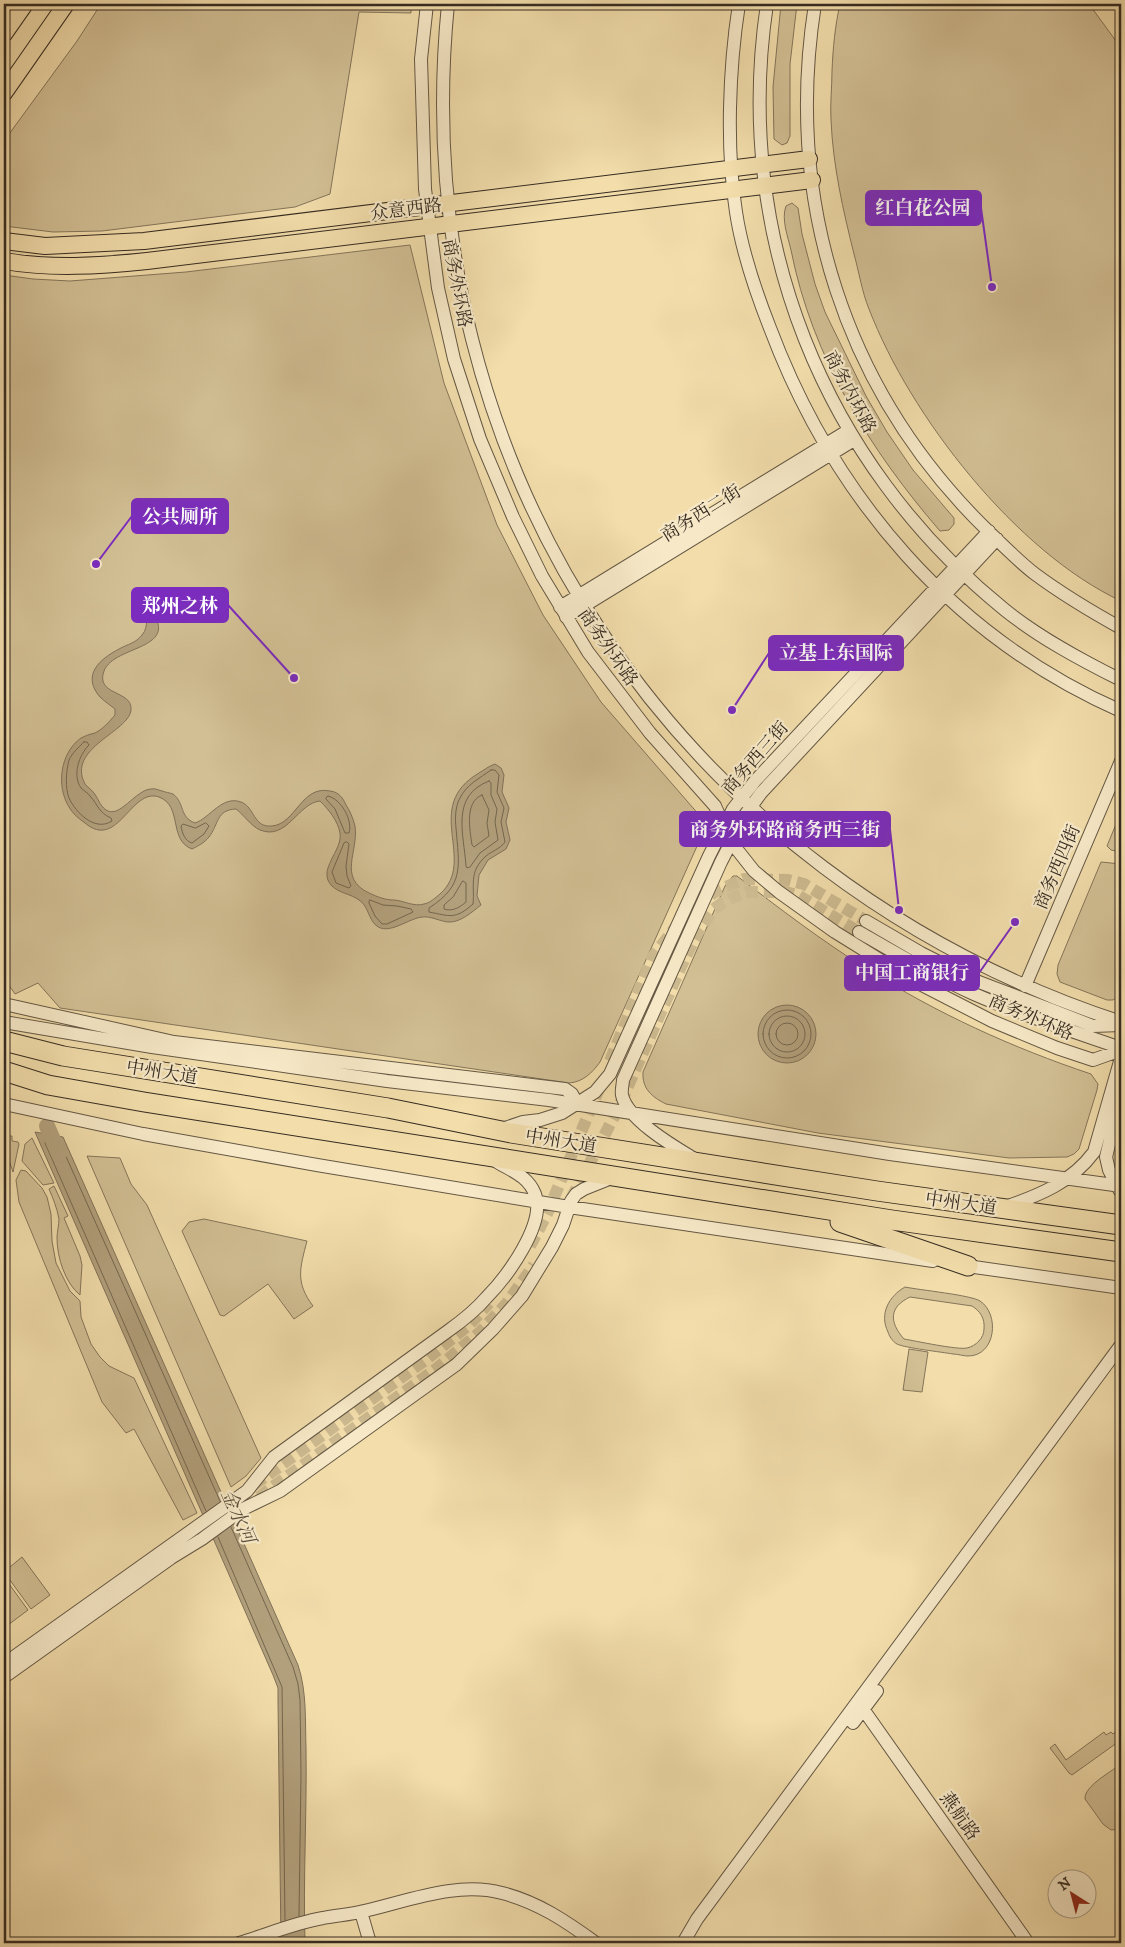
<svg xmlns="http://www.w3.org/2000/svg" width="1125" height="1947" font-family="'IM FELL DW Pica','Noto Serif SC',serif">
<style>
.green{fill:#d2bf94;stroke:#84755a;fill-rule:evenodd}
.water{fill:#b2a07c;stroke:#807158}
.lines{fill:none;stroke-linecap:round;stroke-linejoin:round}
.shore{stroke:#74664e;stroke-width:1}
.river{stroke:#b2a07c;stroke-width:16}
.minor-tunnel{stroke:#ccb98f;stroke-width:12;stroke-dasharray:12 6;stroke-linecap:butt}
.minor-casing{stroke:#645844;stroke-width:14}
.major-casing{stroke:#352b21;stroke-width:18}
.highway-casing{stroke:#352b21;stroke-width:21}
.minor{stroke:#f7e9c8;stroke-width:12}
.major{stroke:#f2ddab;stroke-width:16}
.highway{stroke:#f2ddab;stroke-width:19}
.labels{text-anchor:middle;stroke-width:4.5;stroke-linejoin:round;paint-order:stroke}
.street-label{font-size:18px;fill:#352b21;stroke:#f7e9c8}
.water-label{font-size:19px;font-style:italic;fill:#5a4e3c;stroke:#f7e9c8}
.leader{fill:none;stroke:#7b2cbf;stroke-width:2}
.callout-dot{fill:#7b2cbf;stroke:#f7e9c8;stroke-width:2}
.callout{fill:#7b2cbf;stroke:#7b2cbf;stroke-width:2}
.callout-label{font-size:19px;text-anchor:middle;font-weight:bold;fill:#fff}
</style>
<rect width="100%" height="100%" fill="#f2ddab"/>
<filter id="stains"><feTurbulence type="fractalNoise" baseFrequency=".004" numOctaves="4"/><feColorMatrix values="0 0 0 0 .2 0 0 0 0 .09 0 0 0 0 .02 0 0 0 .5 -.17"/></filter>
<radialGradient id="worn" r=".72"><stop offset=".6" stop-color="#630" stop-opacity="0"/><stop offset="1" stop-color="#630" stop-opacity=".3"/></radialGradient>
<path class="green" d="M101 4H411V13L359 12 330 194 295 207 102 231 53 232 4 226V141L77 41Z
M781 4H797L790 64V136L787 143 782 145 774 139 773 87Z
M840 4H1089L1121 48V601C1016 552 910 416 869 309 862 292 859 272 854 254 843 210 833 166 831 120 830 104 832 87 832 71 833 48 835 26 840 4Z
M792 203 798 208 802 234 815 284 825 312 866 396 887 432 913 470 954 518V524L949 530 940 531C870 450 812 357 791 250 788 237 781 219 786 206Z
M410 245 444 383 497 525 543 615 601 702 707 824 600 1062C592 1073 583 1082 569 1083L60 1008 38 983 15 994 4 978V275L33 279 70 281 186 272Z
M1121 812V852L1111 850 1107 846Z
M1101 862 1121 864V994L1113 1000H1107L1060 982 1057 974 1058 965Z
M733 876H737C779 908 822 941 867 969 936 1013 1013 1048 1091 1074L1098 1084 1097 1090 1079 1149 1074 1154 1067 1157 1009 1158 818 1133 666 1104C652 1097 642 1089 643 1072L725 886Z
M4 1136H12V1141L18 1142 19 1144 13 1172 4 1146Z
M32 1138 54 1183 43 1185 22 1161 25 1144Z
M87 1156 120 1158 131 1184 147 1205 261 1458 246 1476 231 1487Z
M21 1170 26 1171 42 1188 47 1197 51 1214 52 1241 56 1263 70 1291 80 1301 81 1317 91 1344 100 1357 109 1366 134 1378 197 1513 183 1520 134 1429 126 1433 102 1402 19 1202 16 1180Z
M54 1186 68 1216 64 1218 80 1256 82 1265 80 1295C65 1283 57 1257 57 1238 57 1232 59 1225 59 1219 57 1208 53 1198 49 1189Z
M204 1219 307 1241C300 1268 295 1282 313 1306L294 1319 268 1284 224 1316 220 1315 182 1231 189 1222Z
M905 1287C919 1290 971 1295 980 1301 1000 1314 996 1356 968 1356 963 1356 958 1354 953 1354 942 1352 905 1348 897 1344 893 1342 889 1336 888 1332 879 1314 889 1296 905 1287ZM910 1297 972 1306C980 1311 985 1318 984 1329 984 1338 976 1346 967 1348 957 1350 916 1341 904 1339 889 1322 889 1307 910 1297Z
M909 1349 928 1352 922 1392 903 1390Z
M22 1557 50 1595 31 1609 4 1572Z
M4 1577 28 1610 8 1625 4 1619Z
M1121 1728V1740L1072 1775 1069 1773 1050 1748 1055 1744 1066 1760 1104 1732 1106 1735 1111 1732 1113 1734Z
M1121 1764V1829L1111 1830 1103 1824 1085 1799C1084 1786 1111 1772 1121 1764Z"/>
<path class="water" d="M148 606C185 651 114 644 104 671 95 696 133 690 131 710 129 732 66 748 85 784 87 787 91 789 93 792 98 797 99 805 106 810 120 819 135 790 151 789 155 788 158 790 162 791 165 792 170 793 173 794 185 803 179 817 195 823 210 818 222 795 241 802 255 807 253 828 272 826 296 824 301 785 330 791 339 792 343 798 346 805 350 811 353 818 355 826 359 851 337 878 369 893 378 897 385 900 394 900 405 901 414 907 424 904 430 903 435 898 440 894 478 860 421 807 479 773 484 770 489 766 495 764L501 768 504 775 502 792 509 808 506 822 510 840 506 849 488 860 479 875 477 896 481 905C472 912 460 923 448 922 439 921 431 916 422 917 406 919 385 939 373 922 368 915 367 905 359 900 351 894 339 893 332 886 316 870 343 851 340 833 338 821 329 810 320 801 298 803 287 841 260 830 251 826 244 815 236 809 216 810 219 824 209 837 204 843 198 846 192 849 168 840 183 806 159 797 131 787 118 851 85 823 78 818 73 814 69 807 56 786 60 753 81 738 85 736 90 734 95 733 103 729 109 722 115 715V709C110 705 104 701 100 697 81 675 100 659 119 649 128 644 136 643 142 635 150 626 144 615 148 606Z
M758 1034a29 29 0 1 1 58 0a29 29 0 1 1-58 0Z
M35 1132 63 1137 298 1665C307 1692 305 1720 306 1748 307 1813 303 1878 305 1943H281L278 1701V1688L273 1675Z"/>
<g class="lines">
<path class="shore" d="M84 742H87L89 745C79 755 72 775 81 788 84 791 88 793 90 796 99 806 98 812 111 818L112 821C95 832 76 813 69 798 65 788 66 771 69 760 72 753 79 747 84 742Z
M491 770H495L499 775 497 792 504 808 501 822 505 842C500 849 492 851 486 856 468 872 475 886 473 904 455 920 450 916 429 912V908C465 885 459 866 456 828 455 819 455 807 460 798 466 785 480 778 491 770Z
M489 781 491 783V795L497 809 495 822 498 840 480 853 470 867 467 868 466 866C464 834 450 796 489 781Z
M482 795 489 810 487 823 489 836 474 847 472 845C470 830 464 802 482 795Z
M328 796C341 799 353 820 349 833H345L335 809 326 799Z
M206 823 209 826 204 834 192 843C185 841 182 833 181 826L183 824 195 828Z
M347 842 349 844 346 866 347 876 351 886 349 888 336 883 332 872 344 843Z
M463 881 466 883V902C460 907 453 912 444 909V905L453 897Z
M370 900 383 905 397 906 411 909 413 912 387 924H382L375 916 369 903Z
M763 1034a24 24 0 1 1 48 0a24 24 0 1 1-48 0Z
M769 1034a18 18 0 1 1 36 0a18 18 0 1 1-36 0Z
M776 1034a11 11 0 1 1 22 0a11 11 0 1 1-22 0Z
M206 1511 45 1143 46 1139 60 1143 220 1501
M231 1527 293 1667 298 1684 300 1700 301 1774 299 1916
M218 1537 282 1687 285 1920"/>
<path class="river" d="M47 1126 59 1154"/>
<path class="minor-tunnel" d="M610 1061 652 958 681 920 696 905 715 892 744 879 788 880 804 884 866 921
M571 1199 616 1113 684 960 698 932 714 909 722 903 746 892H786L799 896 859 932
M530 1246 547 1214 601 1084
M254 1485 428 1358 470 1324 489 1303
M259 1497 436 1369 479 1333 507 1303 534 1265"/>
<defs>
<path id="minor" d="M427 4 421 59 425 189 438 288 454 359 480 439 513 517 542 576 588 652 650 733 715 806 731 842 754 871 779 892 835 932 914 981 992 1021 1057 1048 1093 1060 1121 1050
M448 4C402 468 681 878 1121 1022
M739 4C729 68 726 148 736 212 742 252 755 290 770 328 834 498 953 637 1121 711
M767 4C732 236 823 463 1005 610 1040 638 1081 660 1121 680
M815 4C784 201 844 391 988 531 1003 545 1018 561 1035 574 1062 594 1092 612 1121 628
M560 607 849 430
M566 617 854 440
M866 921 921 953 979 982 1093 1026 1121 1025
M859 932C897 954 934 976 974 994 1022 1015 1072 1031 1121 1048
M1025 986 1121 761
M4 1004 174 1042 565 1089 572 1094 578 1105
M4 1022 152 1047 387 1081 549 1100 890 1154 1121 1186
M4 1104 143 1134 317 1165 569 1207 933 1261
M502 1129 523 1122 540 1120 562 1113 595 1092 610 1074 709 856 733 809 755 781 989 531
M693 1158C673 1146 627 1119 622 1095 621 1090 623 1084 623 1080L721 862 745 815 761 793 997 539
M1120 1191 1109 1170 1106 1157 1121 1094
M1005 1207C1040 1195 1072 1182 1094 1152L1121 1058
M960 1265 1121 1288
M4 1664 247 1491 274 1457 448 1331C462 1321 475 1311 486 1298 506 1278 547 1223 535 1194 528 1176 512 1171 497 1162
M4 1677 171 1558 202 1539 243 1509 280 1491 457 1364 493 1329 522 1296 552 1247 563 1225 571 1201 576 1194 584 1189 614 1177
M863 1709 1028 1943
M853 1723 877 1691
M361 1912 370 1943
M239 1943C266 1935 294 1923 323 1918 336 1915 350 1915 364 1911 408 1901 457 1881 502 1893 538 1902 567 1922 596 1943
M683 1943 697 1919 1121 1345"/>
<path id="major" d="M4 34 25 4
M4 93 66 4
M4 241 45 246 144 241 809 159
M4 261C51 269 99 266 147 261L812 180"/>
<path id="highway" d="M4 1041 63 1056 388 1108 511 1133 877 1191 1121 1225
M4 1071 48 1085 144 1102 892 1220 1121 1252
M840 1222 968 1266"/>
</defs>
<use href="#minor" class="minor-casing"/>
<use href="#major" class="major-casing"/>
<use href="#highway" class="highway-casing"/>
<use href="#minor" class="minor"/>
<use href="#major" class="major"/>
<use href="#highway" class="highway"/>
</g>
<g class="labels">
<g class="street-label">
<text transform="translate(406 209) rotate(-7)" y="6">众意西路</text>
<text transform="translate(457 283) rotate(79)" y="6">商务外环路</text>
<text transform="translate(850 392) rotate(62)" y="6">商务内环路</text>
<text transform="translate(701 513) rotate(-32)" y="6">商务西二街</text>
<text transform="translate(608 647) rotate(55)" y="6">商务外环路</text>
<text transform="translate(755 758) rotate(-49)" y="6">商务西三街</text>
<text transform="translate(1057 867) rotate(-67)" y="6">商务西四街</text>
<text transform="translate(1031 1017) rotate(23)" y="6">商务外环路</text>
<text transform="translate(162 1072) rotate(9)" y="6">中州大道</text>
<text transform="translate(561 1141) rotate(9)" y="6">中州大道</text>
<text transform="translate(961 1203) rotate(8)" y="6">中州大道</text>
<text transform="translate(960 1816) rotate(55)" y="6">燕航路</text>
</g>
<g class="water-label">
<text transform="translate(239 1516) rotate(66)" y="7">金水河</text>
</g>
</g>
<path class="leader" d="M992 287L981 208M96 564L132 516M294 678L228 605M732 710L769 653M899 910L890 829M1015 922L979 973"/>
<g class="callout-dot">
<circle cx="992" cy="287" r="5"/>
<circle cx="96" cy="564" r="5"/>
<circle cx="294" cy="678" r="5"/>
<circle cx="732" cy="710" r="5"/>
<circle cx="899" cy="910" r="5"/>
<circle cx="1015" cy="922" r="5"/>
</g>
<g class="callout">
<rect x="866" y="191" width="115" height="34" rx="5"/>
<rect x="132" y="499" width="96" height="34" rx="5"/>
<rect x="132" y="588" width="96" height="34" rx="5"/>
<rect x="769" y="636" width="134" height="34" rx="5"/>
<rect x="680" y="812" width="210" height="34" rx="5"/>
<rect x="845" y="956" width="134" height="34" rx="5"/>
</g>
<g class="callout-label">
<text x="923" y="214">红白花公园</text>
<text x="180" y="523">公共厕所</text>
<text x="180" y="612">郑州之林</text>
<text x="836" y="659">立基上东国际</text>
<text x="785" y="836">商务外环路商务西三街</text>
<text x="912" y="979">中国工商银行</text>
</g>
<rect width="1125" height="1947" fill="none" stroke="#f2ddab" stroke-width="20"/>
<rect x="5" y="5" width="1115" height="1937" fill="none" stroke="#352b21" stroke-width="2.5"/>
<rect x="10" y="10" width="1105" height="1927" fill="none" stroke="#352b21"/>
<g transform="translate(1072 1894) rotate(324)"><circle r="24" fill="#f7e9c8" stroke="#a99d85"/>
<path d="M0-4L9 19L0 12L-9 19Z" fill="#8f2418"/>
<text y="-8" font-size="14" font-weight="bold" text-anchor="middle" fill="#352b21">N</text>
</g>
<rect width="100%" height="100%" filter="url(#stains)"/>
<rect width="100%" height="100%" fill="url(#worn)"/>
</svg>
